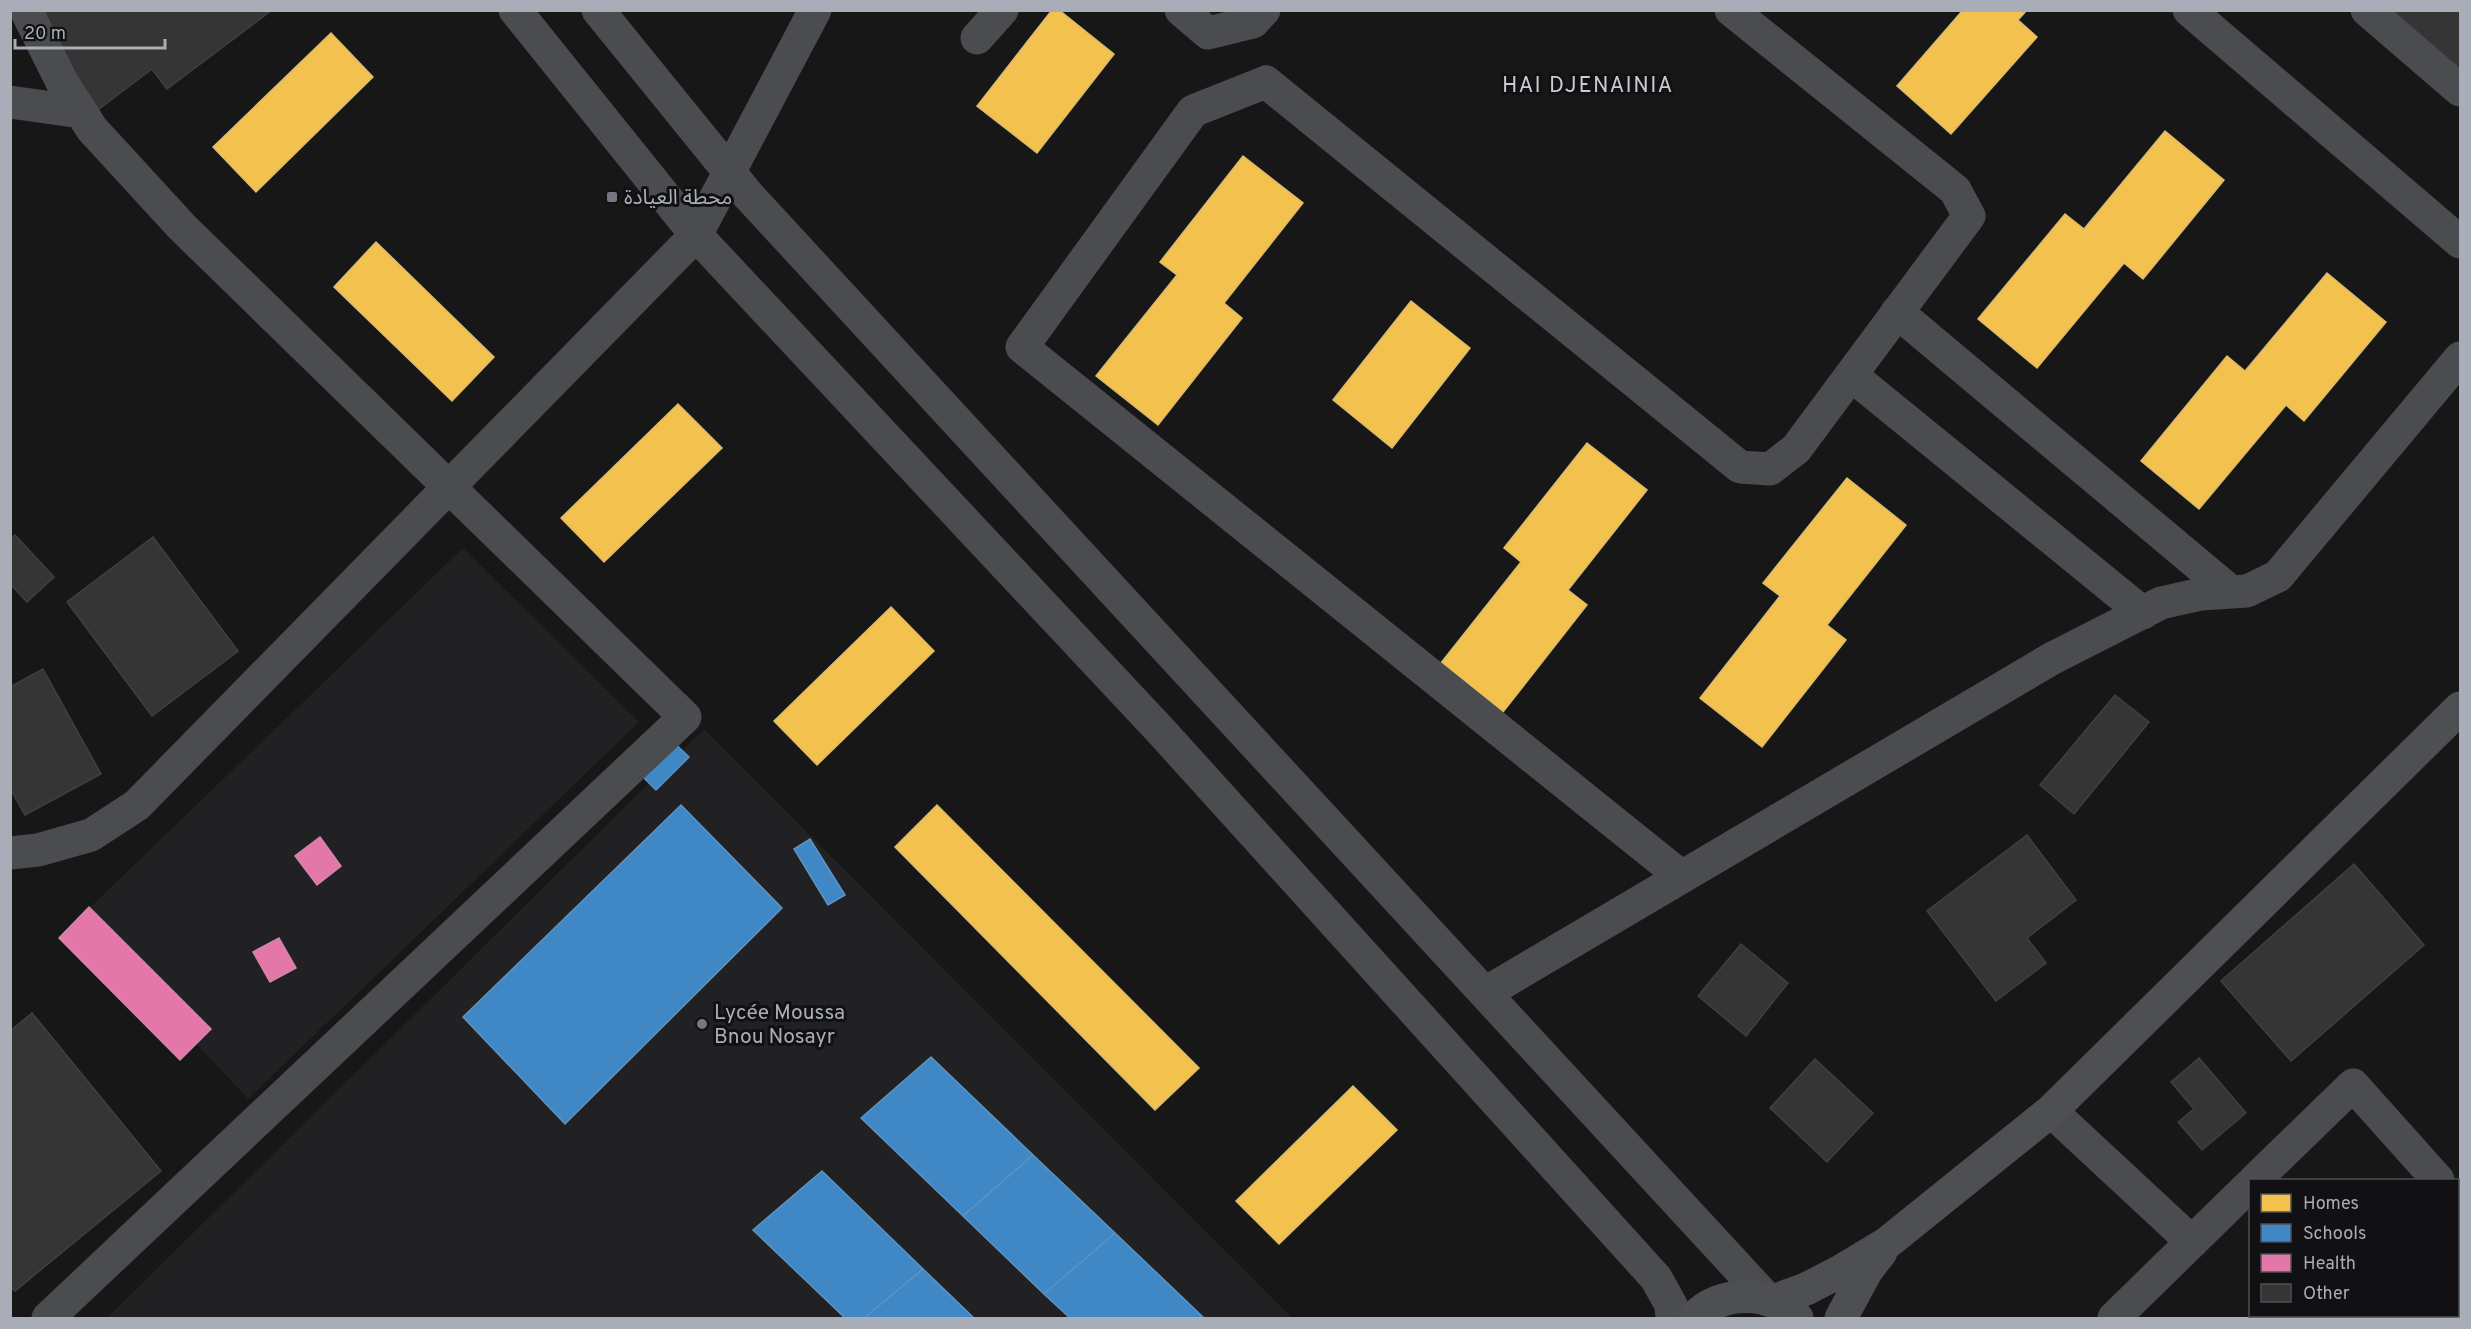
<svg xmlns="http://www.w3.org/2000/svg" width="2471" height="1329" font-family="Overpass,'Noto Sans Arabic',sans-serif">
<style>
.built{fill:#212123}
.homes{fill:#f2c14e;stroke:#dcbb6e;stroke-width:1.5}
.schools{fill:#3f88c5;stroke:#5e93c1;stroke-width:1.5}
.health{fill:#e377a8;stroke:#d187ad;stroke-width:1.5}
.building{fill:#353536;stroke:#3f4043;stroke-width:1.5}
.lines{fill:none;stroke-linecap:round;stroke-linejoin:round}
.minor{stroke:#4b4c50;stroke-width:33}
.major{stroke:#4d4f52;stroke-width:33}
.poi-dot{fill:#757880;stroke:#111113;stroke-width:2}
.labels{text-anchor:middle;stroke-width:6;stroke-linejoin:round;paint-order:stroke}
.poi-label{font-size:21px;fill:#a8adb8;stroke:#111113;text-anchor:start}
.neighbourhood-label{font-size:22px;letter-spacing:1.5px;fill:#c9ccd4;stroke:#111113}
</style>
<rect width="100%" height="100%" fill="#171717"/>
<path class="built" d="M463 548 639 722 248 1099 79 918Z
M704 729 1292 1318H107Z"/>
<path class="homes" d="M1052 10H1059L1114 54 1037 153 977 106Z
M1963 10H2027L2018 20 2037 37 1951 134 1897 86Z
M331 33 373 77 256 192 213 147Z
M2165 131 2224 180 2143 279 2124 263 2037 368 1978 319 2065 214 2084 229Z
M1243 156 1303 203 1224 303 1242 318 1158 425 1096 376 1177 275 1160 262Z
M376 242 494 357 452 401 334 287Z
M2327 273 2386 322 2304 421 2286 405 2199 509 2141 461 2227 356 2245 371Z
M1411 301 1470 348 1392 448 1333 400Z
M678 404 722 448 604 562 561 518Z
M1587 443 1647 490 1568 590 1587 605 1503 712 1441 663 1521 562 1504 548Z
M1847 478 1906 525 1827 625 1846 640 1762 747 1700 698 1780 596 1763 583Z
M891 607 934 651 817 765 774 721Z
M937 805 1199 1068 1155 1110 895 847Z
M1353 1086 1397 1130 1279 1244 1236 1201Z"/>
<path class="schools" d="M665 734 689 757 656 790 633 767Z
M681 805 782 908 565 1124 463 1017Z
M810 839 845 895 828 905 794 849Z
M931 1057 1033 1155 963 1216 861 1118Z
M1033 1155 1115 1233 1044 1294 963 1216Z
M822 1171 923 1269 864 1318H845L753 1230Z
M1115 1233 1204 1318H1070L1044 1294Z
M923 1269 974 1318H864Z"/>
<path class="health" d="M320 837 341 866 317 885 295 856Z
M89 907 211 1029 180 1060 59 938Z
M279 938 296 968 270 982 253 952Z"/>
<path class="building" d="M48 10H272L167 89 152 69 87 118 23 32Z
M2367 10H2460V71Z
M15 535 54 577 27 602 10 584V539Z
M153 537 238 651 152 716 67 602Z
M43 669 101 774 25 815 10 788V687Z
M2115 695 2149 722 2074 814 2040 785Z
M2027 835 2076 900 2027 938 2046 963 1996 1001 1927 911Z
M2354 864 2424 945 2291 1061 2221 981Z
M1741 944 1788 983 1746 1036 1698 996Z
M32 1013 161 1171 15 1291 10 1286V1031Z
M2199 1058 2246 1113 2202 1150 2178 1122 2194 1109 2171 1082Z
M1815 1059 1873 1113 1827 1162 1770 1108Z"/>
<g class="lines">
<path class="minor" d="M26 10 62 82 92 129 182 227 685 717 48 1318
M515 10 696 235 1160 730 1656 1278 1671 1305 1672 1318
M598 10 748 195 1768 1300
M1181 10 1208 33 1253 22 1264 10
M2189 10 2460 242
M2367 10 2460 90
M977 38 1002 10
M10 102 81 112
M1897 312 2231 592
M1851 375 2143 613
M10 853 38 850 91 835 137 805 696 235 815 10
M1682 877 1022 347 1193 111 1266 82 1740 467 1770 469 1796 449 1969 216 1955 190 1731 10
M1487 992 2051 659 2161 603 2201 594 2247 591 2278 576 2460 358
M2051 1111 2192 1242
M2255 1180 2353 1085 2438 1180
M2458 1203 2460 1206
M2114 1318 2250 1185"/>
<path class="major" d="M1773 1301 1806 1289 1839 1272 1887 1243 2051 1111 2460 708
M1694 1318C1719 1290 1772 1289 1797 1318
M1841 1318 1867 1270 1881 1252"/>
</g>
<g class="poi-dot">
<rect x="606" y="191" width="12" height="12" rx="3"/>
<circle cx="702" cy="1024" r="6"/>
</g>
<g class="labels">
<g class="poi-label">
<text x="624" y="204">محطة العيادة</text>
<text x="714" y="1019">Lycée Moussa<tspan x="714" dy="24">Bnou Nosayr</tspan></text>
</g>
<g class="neighbourhood-label">
<text x="1588" y="92">HAI DJENAINIA</text>
</g>
</g>
<rect width="2471" height="1329" fill="none" stroke="#a8adb8" stroke-width="24"/>
<rect x="2249" y="1179" width="210" height="138" fill="#111113" stroke="#4d4f55" stroke-width="1.5"/>
<rect x="2261" y="1194" width="30" height="18" fill="#f2c14e" stroke="#4d4f55" stroke-width="1.5"/>
<text x="2303" y="1209" font-size="18" fill="#a8adb8">Homes</text>
<rect x="2261" y="1224" width="30" height="18" fill="#3f88c5" stroke="#4d4f55" stroke-width="1.5"/>
<text x="2303" y="1239" font-size="18" fill="#a8adb8">Schools</text>
<rect x="2261" y="1254" width="30" height="18" fill="#e377a8" stroke="#4d4f55" stroke-width="1.5"/>
<text x="2303" y="1269" font-size="18" fill="#a8adb8">Health</text>
<rect x="2261" y="1284" width="30" height="18" fill="#353536" stroke="#4d4f55" stroke-width="1.5"/>
<text x="2303" y="1299" font-size="18" fill="#a8adb8">Other</text>
<path d="M15 39v9h150v-9" fill="none" stroke="#a8adb8" stroke-width="3"/>
<text x="24" y="39" font-size="18" fill="#a8adb8" stroke="#111113" stroke-width="4.5" paint-order="stroke">20 m</text>
</svg>
